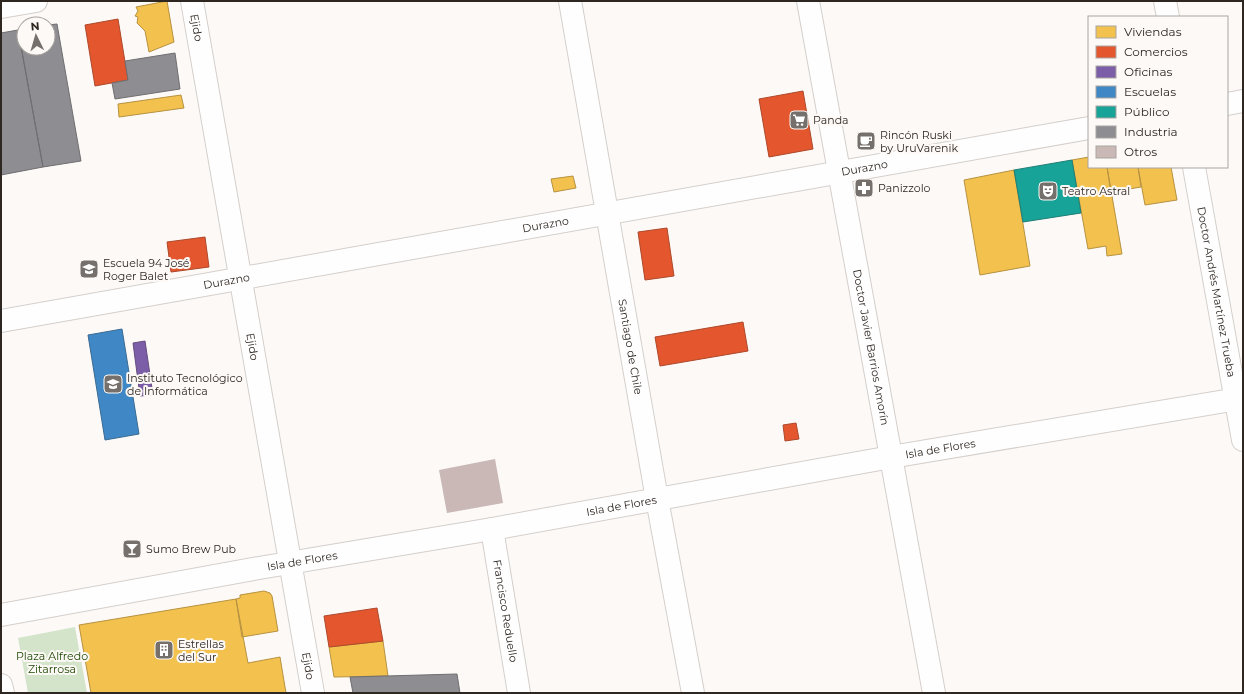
<svg xmlns="http://www.w3.org/2000/svg" width="1244" height="694" font-family="Montserrat,sans-serif">
<style>
.green{fill:#d3e4ca}
.homes{fill:#f2c14e;stroke:#b79240}
.shops{fill:#e4572e;stroke:#ad482a}
.offices{fill:#7b5ea7;stroke:#644d7f}
.schools{fill:#3f88c5;stroke:#3a6b94}
.public{fill:#17a398;stroke:#1e7e74}
.industry{fill:#8d8d92;stroke:#706e70}
.building{fill:#c9b8b5}
.lines{fill:none;stroke-linecap:round;stroke-linejoin:round}
.minor-casing{stroke:#d4cfcb;stroke-width:24}
.minor{stroke:#fffefe;stroke-width:22}
.labels{text-anchor:middle;stroke-width:4;stroke-linejoin:round;paint-order:stroke}
.street-label{font-size:11px;fill:#2d2621;stroke:#fdf9f6}
.poi-label{font-size:11px;fill:#2d2621;stroke:#fdf9f6;text-anchor:start}
.park-label{font-size:11px;fill:#1c4702;stroke:#fdf9f6}
</style>
<rect width="100%" height="100%" fill="#fcf9f7"/>
<path class="green" d="M75 627 87 693H28L18 638Z"/>
<path class="homes" d="M167 1 174 42 149 52 145 31 137 23 138 17 135 16 138 11 136 7Z
M181 95 184 108 119 117 118 104Z
M1089 157V167H1107L1122 254 1107 256 1106 246 1088 249 1072 160Z
M1107 167H1138L1141 187 1111 192Z
M1138 167H1171L1177 200 1145 205Z
M1014 170 1030 266 980 275 964 180Z
M573 176 576 188 554 192 551 179Z
M264 591 270 593 272 596 278 631 242 637 236 599 240 598V595Z
M236 599 248 663 280 657 286 693H91L79 625Z
M383 641 388 676 334 677 329 647Z"/>
<path class="shops" d="M118 19 128 80 95 86 85 25Z
M803 91 813 149 769 157 759 99Z
M667 228 674 276 645 280 638 232Z
M205 237 209 267 171 272 167 242Z
M743 322 748 351 660 366 655 337Z
M796 423 799 439 785 441 783 425Z
M377 608 383 641 329 647 324 616Z"/>
<path class="offices" d="M145 341 153 395 140 396 133 343Z"/>
<path class="schools" d="M122 329 139 434 105 440 88 335Z"/>
<path class="public" d="M1072 160 1081 213 1023 222 1014 170Z"/>
<path class="industry" d="M57 24 81 161 43 167 18 30 24 29V48H48V25Z
M18 30 43 167 1 175V33Z
M175 53 180 89 115 99 112 83 128 80 125 61Z
M457 674 460 693H353L350 677Z"/>
<path class="building" d="M495 459 503 503 447 513 439 470Z"/>
<g class="lines">
<defs>
<g id="minor">
<path id="s1" d="M192 1 313 693"/>
<path id="s2" d="M570 1 657 499 693 693"/>
<path id="s3" d="M808 1 934 693"/>
<path d="M1165 1 1168 17"/>
<path d="M1 7 36 1"/>
<path d="M1227 104 1243 101"/>
<path id="s4" d="M1194 167 1243 440"/>
<path id="s5" d="M1 321 1089 128"/>
<path id="s6" d="M492 529 519 693"/>
<path id="s7" d="M1 615 259 568 492 529 891 457 1243 398"/>
<path d="M1 685 3 693"/>
</g>
</defs>
<use href="#minor" class="minor-casing"/>
<use href="#minor" class="minor"/>
</g>
<defs>
<symbol id="supermarket-square" viewBox="-11 -11 22 22"><rect x="-9" y="-9" width="18" height="18" rx="4" fill="#75706c" stroke="#fdf9f6"/><path d="M-6-5.5h2.5l.6 2H6L4.5 2H-2.5L-4.4-4H-6ZM-1.5 3.2a1.3 1.3 0 1 0 .1 0ZM3 3.2a1.3 1.3 0 1 0 .1 0Z" fill="#fff"/></symbol>
<symbol id="cafe-square" viewBox="-11 -11 22 22"><rect x="-9" y="-9" width="18" height="18" rx="4" fill="#75706c" stroke="#fdf9f6"/><path d="M-5.5-4.5H6V0H3Q3 3.5 0 3.5H-2.5Q-5.5 3.5-5.5 0ZM3-3.2v2h1.7v-2ZM-6 4.5H4V6H-6Z" fill="#fff"/></symbol>
<symbol id="pharmacy-square" viewBox="-11 -11 22 22"><rect x="-9" y="-9" width="18" height="18" rx="4" fill="#75706c" stroke="#fdf9f6"/><path d="M-2-6h4v4h4v4h-4v4h-4v-4h-4v-4h4Z" fill="#fff"/></symbol>
<symbol id="theatre-square" viewBox="-11 -11 22 22"><rect x="-9" y="-9" width="18" height="18" rx="4" fill="#75706c" stroke="#fdf9f6"/><path d="M-5-5.5Q0-4 5-5.5V0Q5 5 0 6Q-5 5-5 0ZM-3.3-2.5H-1v1.5H-3.3ZM1-2.5H3.3v1.5H1ZM-2.8 1Q0 5.5 2.8 1Z" fill="#fff"/></symbol>
<symbol id="school-square" viewBox="-11 -11 22 22"><rect x="-9" y="-9" width="18" height="18" rx="4" fill="#75706c" stroke="#fdf9f6"/><path d="M0-5L7-2L0 1L-7-2ZM-4 1L0 2.5L4 1V4Q0 6-4 4Z" fill="#fff"/></symbol>
<symbol id="bar-square" viewBox="-11 -11 22 22"><rect x="-9" y="-9" width="18" height="18" rx="4" fill="#75706c" stroke="#fdf9f6"/><path d="M-6-5H6L.8 .8V4.5H3.5V6h-7V4.5H-.8V.8Z" fill="#fff"/></symbol>
<symbol id="building-square" viewBox="-11 -11 22 22"><rect x="-9" y="-9" width="18" height="18" rx="4" fill="#75706c" stroke="#fdf9f6"/><path d="M-4-6H4V6H1V3H-1V6H-4ZM-2.5-4.3h1.7v1.8h-1.7ZM.8-4.3h1.7v1.8H.8ZM-2.5-1h1.7V.8h-1.7ZM.8-1h1.7V.8H.8Z" fill="#fff"/></symbol>
</defs>
<g fill-rule="evenodd">
<use href="#supermarket-square" x="788" y="109" width="22" height="22"/>
<use href="#cafe-square" x="855" y="130" width="22" height="22"/>
<use href="#pharmacy-square" x="853" y="177" width="22" height="22"/>
<use href="#theatre-square" x="1037" y="180" width="22" height="22"/>
<use href="#school-square" x="78" y="258" width="22" height="22"/>
<use href="#school-square" x="102" y="373" width="22" height="22"/>
<use href="#bar-square" x="121" y="538" width="22" height="22"/>
<use href="#building-square" x="153" y="639" width="22" height="22"/>
</g>
<g class="labels">
<g class="street-label">
<text dy="4" stroke="none"><textPath href="#s1" startOffset="27">Ejido</textPath></text>
<text dy="4" stroke="none"><textPath href="#s5" startOffset="877">Durazno</textPath></text>
<text dy="4" stroke="none"><textPath href="#s5" startOffset="553">Durazno</textPath></text>
<text dy="4" stroke="none"><textPath href="#s5" startOffset="229">Durazno</textPath></text>
<text dy="4" stroke="none"><textPath href="#s4" startOffset="127">Doctor Andrés Martínez Trueba</textPath></text>
<text dy="4" stroke="none"><textPath href="#s1" startOffset="351">Ejido</textPath></text>
<text dy="4" stroke="none"><textPath href="#s2" startOffset="351">Santiago de Chile</textPath></text>
<text dy="4" stroke="none"><textPath href="#s3" startOffset="352">Doctor Javier Barrios Amorín</textPath></text>
<text dy="4" stroke="none"><textPath href="#s7" startOffset="954">Isla de Flores</textPath></text>
<text dy="4" stroke="none"><textPath href="#s7" startOffset="630">Isla de Flores</textPath></text>
<text dy="4" stroke="none"><textPath href="#s7" startOffset="306">Isla de Flores</textPath></text>
<text dy="4" stroke="none"><textPath href="#s6" startOffset="83">Francisco Reduello</textPath></text>
<text dy="4" stroke="none"><textPath href="#s1" startOffset="675">Ejido</textPath></text>
</g>
<g class="poi-label">
<text x="813" y="124">Panda</text>
<text x="880" y="139">Rincón Ruski<tspan x="880" dy="13">by UruVarenik</tspan></text>
<text x="878" y="192">Panizzolo</text>
<text x="1062" y="195">Teatro Astral</text>
<text x="103" y="267">Escuela 94 José<tspan x="103" dy="13">Roger Balet</tspan></text>
<text x="127" y="382">Instituto Tecnológico<tspan x="127" dy="13">de Informática</tspan></text>
<text x="146" y="553">Sumo Brew Pub</text>
<text x="178" y="648">Estrellas<tspan x="178" dy="13">del Sur</tspan></text>
</g>
<g class="park-label">
<text x="52" y="660">Plaza Alfredo<tspan x="52" dy="13">Zitarrosa</tspan></text>
</g>
</g>
<rect width="1244" height="694" fill="none" stroke="#2d2621" stroke-width="4"/>
<rect x="1088" y="16" width="140" height="152" fill="#fdf9f6" stroke="#aaa5a1"/>
<rect x="1096" y="26" width="20" height="12" fill="#f2c14e" stroke="#aaa5a1"/>
<text x="1124" y="36" font-size="12" fill="#2d2621">Viviendas</text>
<rect x="1096" y="46" width="20" height="12" fill="#e4572e" stroke="#aaa5a1"/>
<text x="1124" y="56" font-size="12" fill="#2d2621">Comercios</text>
<rect x="1096" y="66" width="20" height="12" fill="#7b5ea7" stroke="#aaa5a1"/>
<text x="1124" y="76" font-size="12" fill="#2d2621">Oficinas</text>
<rect x="1096" y="86" width="20" height="12" fill="#3f88c5" stroke="#aaa5a1"/>
<text x="1124" y="96" font-size="12" fill="#2d2621">Escuelas</text>
<rect x="1096" y="106" width="20" height="12" fill="#17a398" stroke="#aaa5a1"/>
<text x="1124" y="116" font-size="12" fill="#2d2621">Público</text>
<rect x="1096" y="126" width="20" height="12" fill="#8d8d92" stroke="#aaa5a1"/>
<text x="1124" y="136" font-size="12" fill="#2d2621">Industria</text>
<rect x="1096" y="146" width="20" height="12" fill="#c9b8b5" stroke="#aaa5a1"/>
<text x="1124" y="156" font-size="12" fill="#2d2621">Otros</text>
<g transform="translate(36 36) rotate(355)"><circle r="19" fill="#fdf9f6" stroke="#aaa5a1"/>
<path d="M0-3L7 15L0 10L-7 15Z" fill="#75706c"/>
<text y="-6" font-size="11" font-weight="bold" text-anchor="middle" fill="#2d2621">N</text>
</g>
</svg>
